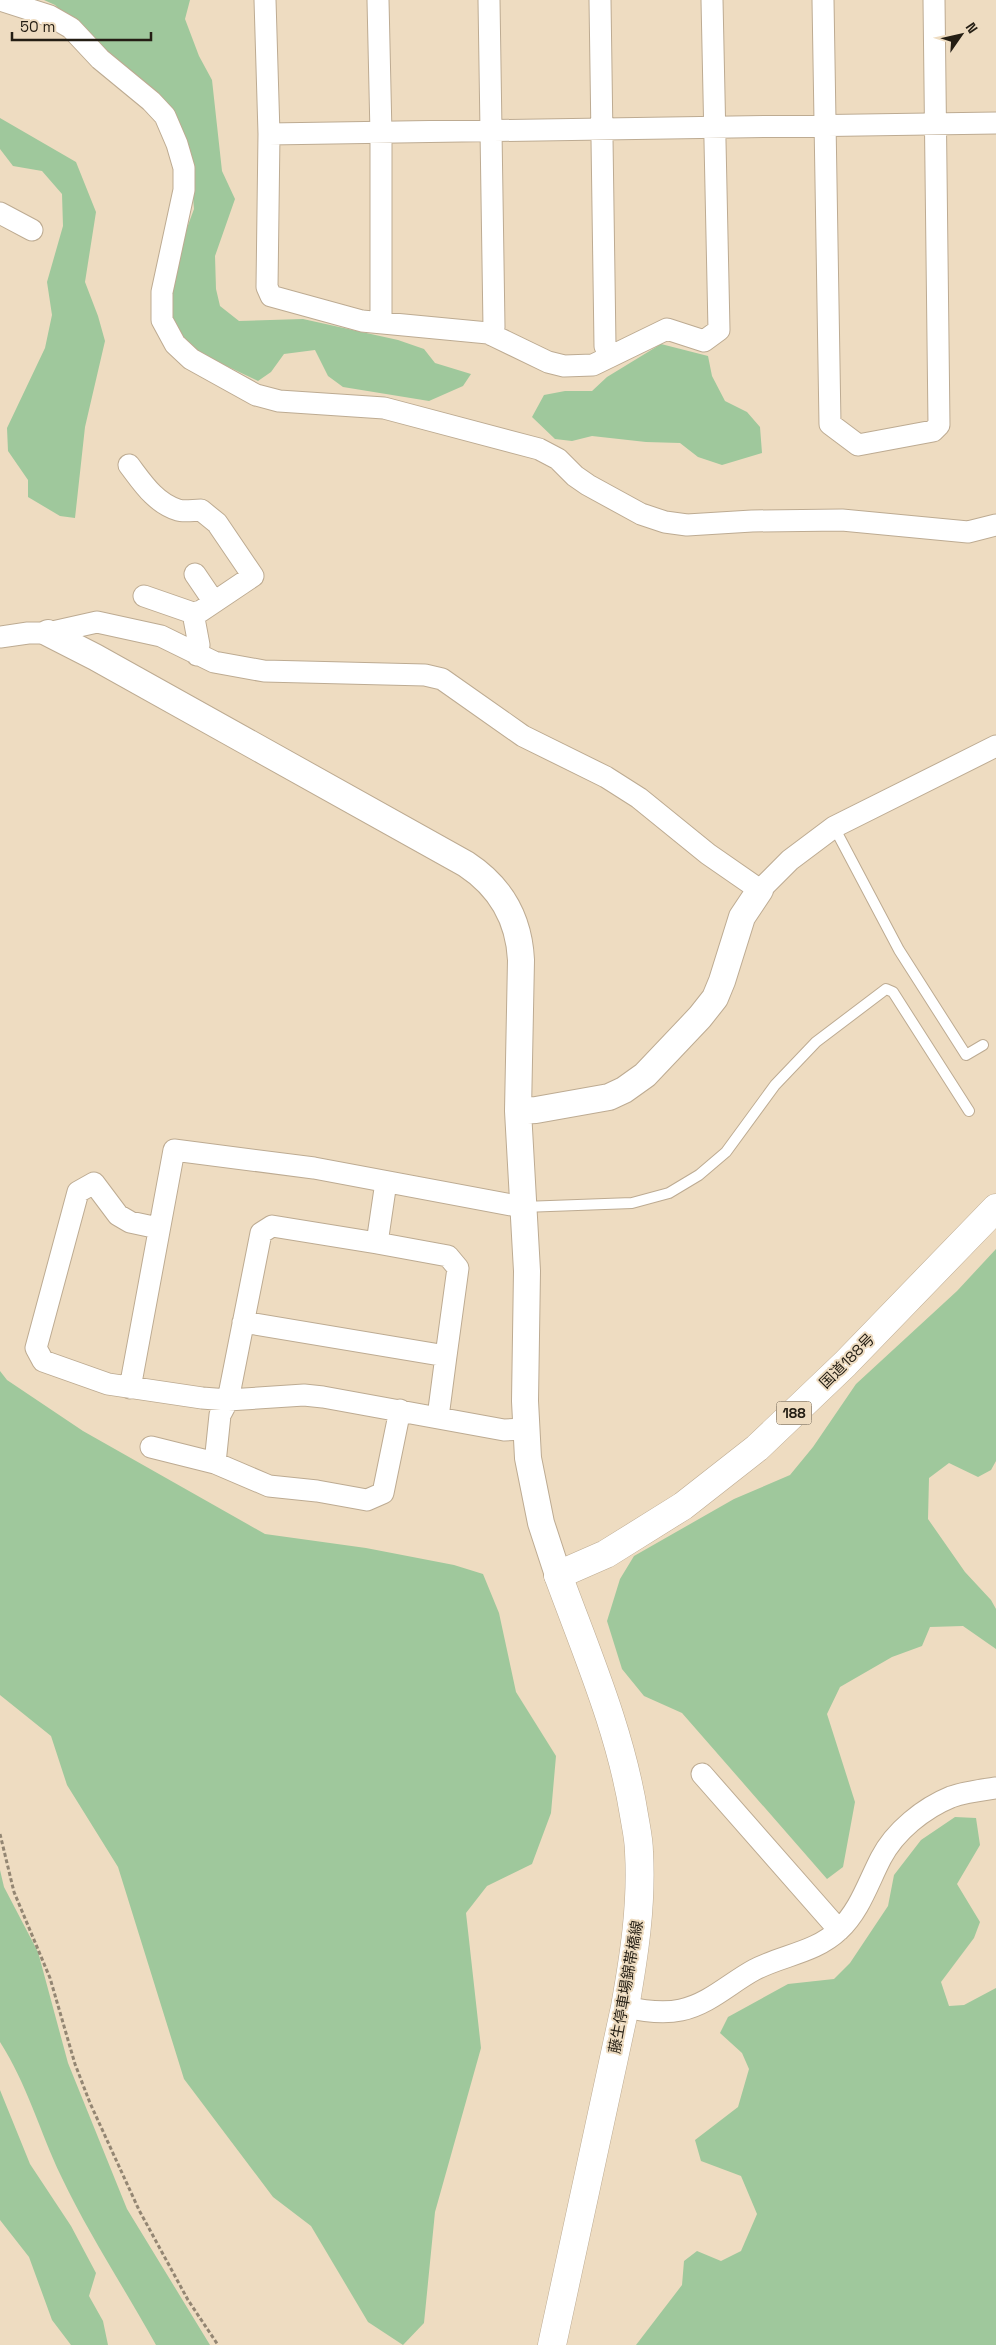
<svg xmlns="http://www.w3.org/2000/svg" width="996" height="2345" font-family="'Space Grotesk','Noto Sans JP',sans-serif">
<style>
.green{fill:#9fc89c}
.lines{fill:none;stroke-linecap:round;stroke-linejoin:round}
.service-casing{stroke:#bdab92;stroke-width:12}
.minor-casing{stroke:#bdab92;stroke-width:23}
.tertiary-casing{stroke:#bdab92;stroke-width:28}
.secondary-casing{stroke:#bdab92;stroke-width:29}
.trunk-casing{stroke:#bdab92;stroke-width:29}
.path{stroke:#938673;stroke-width:3;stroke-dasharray:4 2.5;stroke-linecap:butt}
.service{stroke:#fff;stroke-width:10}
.minor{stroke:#fff;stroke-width:21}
.tertiary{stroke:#fff;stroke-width:26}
.secondary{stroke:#fff;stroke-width:28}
.trunk{stroke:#fff;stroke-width:28}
.labels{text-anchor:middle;stroke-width:4;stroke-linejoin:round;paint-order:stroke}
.shield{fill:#eedcc1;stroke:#615748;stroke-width:1}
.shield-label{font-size:14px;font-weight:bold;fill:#241e14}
.street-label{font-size:15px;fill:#241e14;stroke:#eedcc1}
</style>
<rect width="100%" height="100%" fill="#eedcc1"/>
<path class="green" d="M44 0H190L185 19 199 56 212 80 222 171 235 199 215 256 216 289 220 306 239 321 303 319 398 340 424 349 435 363 471 374 463 386 429 401 343 387 328 376 315 350 284 354 271 372 258 381 197 352 174 326 169 296 181 244 194 209 190 160 175 124 153 89 81 31 55 5Z
M0 118 76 162 96 212 85 282 98 316 105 341 85 427 75 518 60 516 28 497V480L8 451 7 428 45 348 52 315 47 282 63 226 62 194 42 171 13 166 0 149Z
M661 344 708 356 712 376 725 401 747 412 760 427 762 453 722 465 698 457 680 443 646 442 592 436 572 441 555 439 532 417 544 395 565 391H592L607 377Z
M996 1249V1461L991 1470 978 1477 949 1463 929 1478 928 1519 965 1572 991 1600 996 1609V1649L963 1626 930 1627 922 1646 892 1657 840 1687 827 1714 855 1802 843 1867 827 1879 682 1713 644 1696 622 1669 607 1621 620 1579 634 1556 734 1499 790 1475 813 1447 856 1384 957 1291Z
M0 1371 7 1380 83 1431 265 1534 366 1548 454 1565 483 1574 499 1613 516 1692 556 1756 551 1813 532 1864 487 1886 466 1913 481 2048 435 2212 424 2323 403 2345 368 2322 311 2226 273 2197 184 2079 118 1867 67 1785 51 1736 0 1695Z
M955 1817 976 1818 980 1845 957 1884 980 1922 974 1938 941 1982 949 2006 964 2005 996 1988V2345H636L682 2285 684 2261 697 2251 721 2261 741 2251 757 2214 741 2176 701 2161 695 2140 738 2107 749 2069 742 2053 720 2033 728 2017 788 1984 834 1979 850 1963 888 1906 894 1875 921 1840Z
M0 1870 4 1887 38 1952 68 2063 127 2209 210 2345H156C125 2289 89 2235 61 2176 40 2132 27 2084 0 2042Z
M0 2090 30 2164 71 2226 96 2273 89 2296 103 2321 108 2345H71L52 2320 29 2257 0 2220Z"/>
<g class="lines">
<defs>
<path id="service" d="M834 827 899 950 966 1055 983 1045
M523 1207 632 1203 669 1193 699 1175 726 1152 775 1085 816 1042 886 989 893 992 969 1111"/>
<path id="minor" d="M0 0 50 16 71 28 100 59 151 101 165 116 177 144 184 168V190L162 292V320L175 344 191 359 256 395 279 401 384 408 539 449 558 459 575 476 588 485 641 514 665 522 687 525 752 521 842 520 968 532 996 525
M265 0 269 134 267 287 271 296 362 321 488 333 548 362 564 366 593 365 667 329 704 341 719 330 712 0
M378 0 381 134V323
M489 0 494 327 492 335
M600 0 605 346 609 356
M823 0 830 424 858 445 933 431 939 425 934 0
M269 134 996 123
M0 213 32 230
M129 465C142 482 155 503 178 510 184 512 194 510 201 510L217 523 253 576 201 611 193 613 144 596
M195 574 214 602
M193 613 199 645 197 655
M0 637 28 633H48L97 622 161 636 214 662 264 671 425 675 442 679 523 736 606 777 639 798 708 854 760 890 790 860 834 827 996 746
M386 1182 377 1243 448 1256 458 1268 446 1356
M158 1228 130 1222 118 1215 94 1183 78 1192 36 1348 43 1361 108 1384 202 1398 228 1400 304 1395 323 1397 504 1430 526 1429
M377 1243 272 1226 261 1233 228 1400 220 1415 215 1463 269 1486 317 1491 367 1500 383 1493 400 1410
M243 1322 446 1356 438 1417
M130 1388 174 1150 314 1168 522 1207
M151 1447 215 1463
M702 1774 839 1930
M625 2007C643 2011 663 2014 681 2010 709 2004 730 1983 754 1970 782 1955 815 1953 839 1930 860 1910 868 1883 881 1858 895 1831 924 1808 951 1797 965 1792 982 1790 996 1788"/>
<path id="tertiary" d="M48 633 95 657 466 864C501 887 519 919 521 960L518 1111 527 1271 525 1401 528 1458 541 1523 558 1575
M518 1111 536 1110 609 1097 624 1090 645 1075 700 1017 715 998 722 981 742 917 760 890"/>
<path id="secondary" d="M552 2345 625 2007C634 1956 642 1905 639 1852 639 1840 636 1827 634 1815 621 1732 587 1654 558 1575"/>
<path id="trunk" d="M558 1575 606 1554 683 1506 757 1448 845 1364 996 1208"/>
</defs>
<use href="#service" class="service-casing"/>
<use href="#minor" class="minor-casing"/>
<use href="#tertiary" class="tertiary-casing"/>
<use href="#secondary" class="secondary-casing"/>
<use href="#trunk" class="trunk-casing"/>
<path class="path" d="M0 1834 14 1892 50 1978 75 2064 90 2103 139 2210 188 2300 218 2345"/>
<use href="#service" class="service"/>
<use href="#minor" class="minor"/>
<use href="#tertiary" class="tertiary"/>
<use href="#secondary" class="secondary"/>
<use href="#trunk" class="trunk"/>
</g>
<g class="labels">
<rect class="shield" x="776.5" y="1401.5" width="35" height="23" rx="4"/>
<g class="shield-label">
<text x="794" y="1418">188</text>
</g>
<g class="street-label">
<text transform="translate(847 1361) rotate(-45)" y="5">国道188号</text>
<text transform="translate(626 1987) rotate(-80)" y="5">藤生停車場錦帯橋線</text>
</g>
</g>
<g transform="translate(961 35) rotate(56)" stroke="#eedcc1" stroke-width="4" paint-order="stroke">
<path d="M0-4L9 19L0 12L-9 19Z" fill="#241e14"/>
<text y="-8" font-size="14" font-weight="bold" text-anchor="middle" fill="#241e14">N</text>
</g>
<path d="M12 32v8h139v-8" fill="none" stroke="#241e14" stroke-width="2.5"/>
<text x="20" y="32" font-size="15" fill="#241e14" stroke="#eedcc1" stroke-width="4" paint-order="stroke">50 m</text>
</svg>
